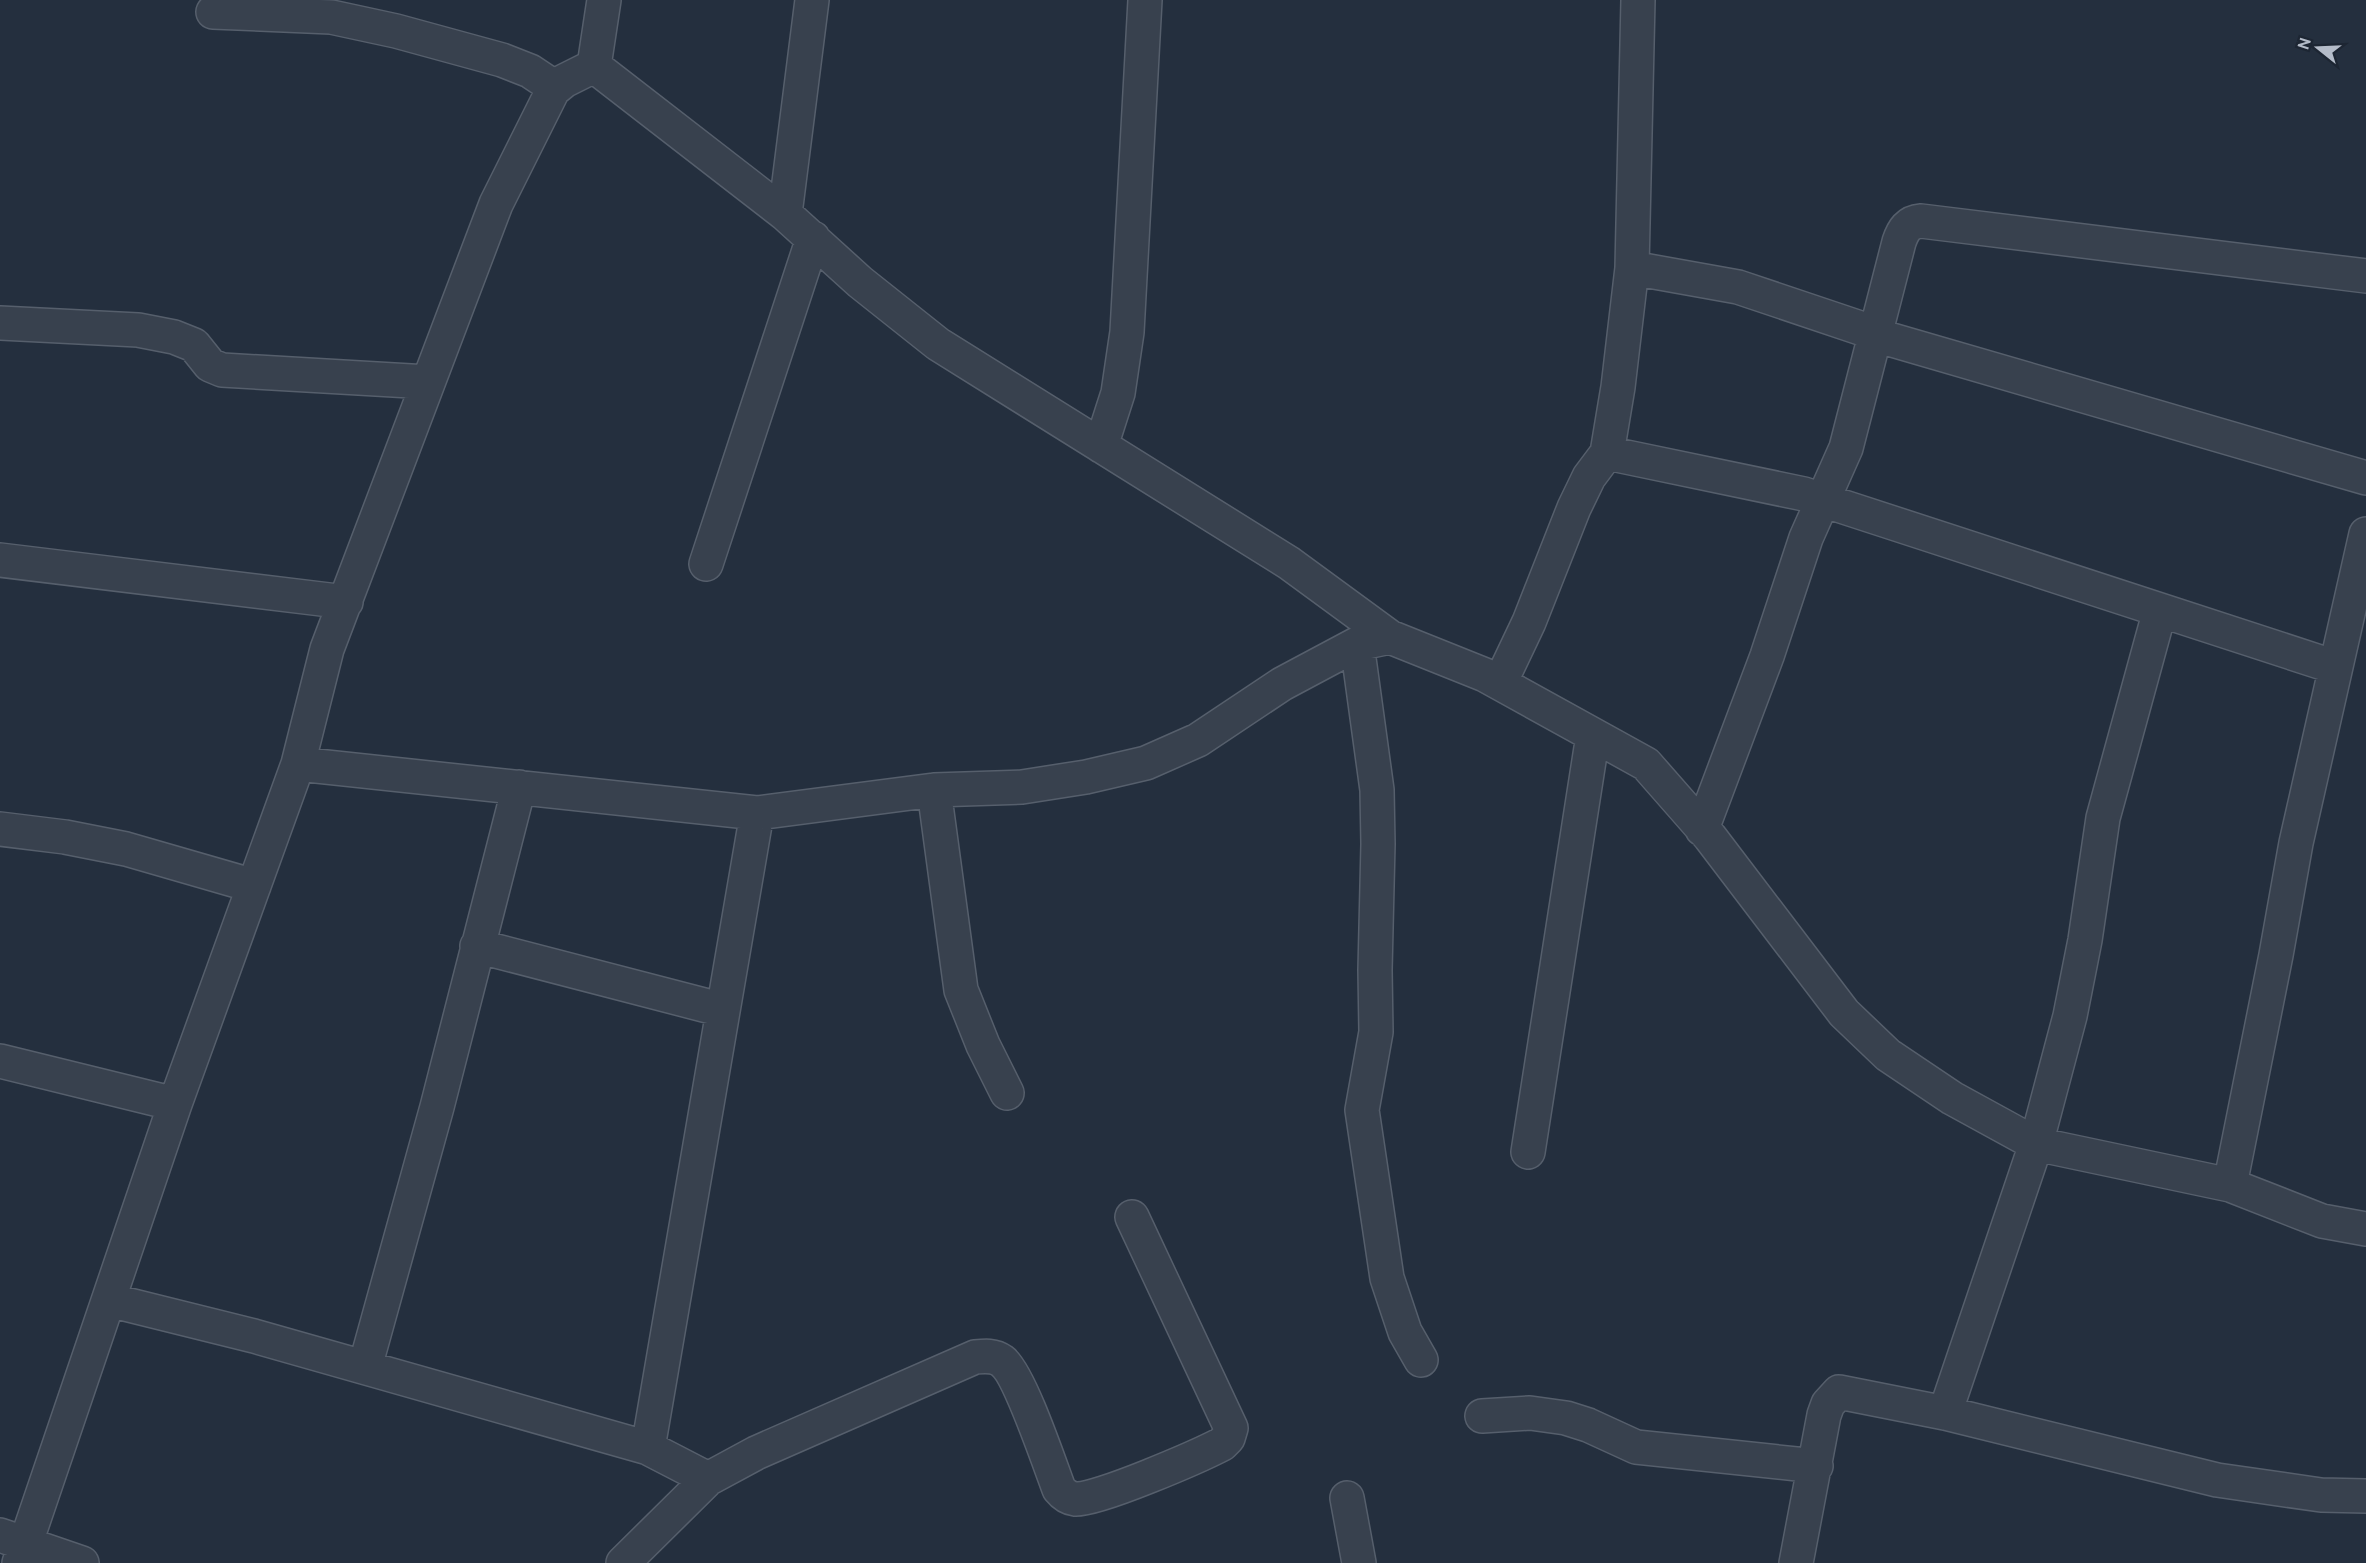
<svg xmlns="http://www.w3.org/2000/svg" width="2366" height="1563" font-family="Overpass,sans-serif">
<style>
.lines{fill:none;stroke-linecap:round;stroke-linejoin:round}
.street-casing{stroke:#565f6c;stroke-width:36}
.street{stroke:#38414e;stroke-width:33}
</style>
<rect width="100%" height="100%" fill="#242f3e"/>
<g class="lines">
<defs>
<path id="street" d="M213 12 331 17 396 31 502 60 530 71 545 81 553 90
M594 66 785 214 860 282 938 344 1289 563 1390 637 1485 675 1646 764 1710 837 1844 1013 1888 1055 1952 1098 2036 1144 2230 1185
M785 214 812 0
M1632 268 1738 287 1866 330 1875 335 2366 478
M0 323 138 330 174 337 194 345 210 365 222 370 428 382
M1101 446 1118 393 1127 332 1145 0
M1607 453 1804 494 2335 667
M2366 534 2296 843 2276 955 2230 1185 2322 1221 2366 1229
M0 560 346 602
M706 564 813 238
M1357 644 1377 790 1378 844 1375 970 1376 1032 1362 1110 1387 1278 1405 1332 1421 1360
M1500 683 1529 622 1574 508 1589 477 1607 453 1618 387 1632 268 1638 0
M298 764 757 813 934 790 1022 787 1086 777 1146 763 1198 740 1282 684 1357 644 1390 637
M934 790 961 990 983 1045 1007 1093
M0 829 65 837 126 849 254 886
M1702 829 1767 656 1806 538 1846 448 1899 242C1903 230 1908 222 1921 221L2366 276
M477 946 723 1010
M0 1061 175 1104
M1528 1152 1593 735
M109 1300 254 1336 648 1448
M365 1367 437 1107 519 787
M1945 1413 2036 1144 2070 1016 2085 940 2103 818 2160 610
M1482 1416 1530 1413 1566 1418 1588 1425 1636 1447 1816 1466
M708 1479 648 1448 757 813
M1347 1498 1359 1563
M0 1535 82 1563
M19 1563 175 1104 298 764 327 649 496 204 553 90 564 81 594 66 604 0
M623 1563 708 1479 756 1453 975 1357C985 1356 994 1355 1002 1361 1019 1373 1050 1465 1059 1489 1063 1494 1068 1498 1075 1499 1096 1501 1199 1456 1222 1444L1228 1438 1231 1428 1132 1217
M1796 1563 1824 1415 1828 1404 1839 1392 1945 1413 2217 1480 2321 1495 2366 1496"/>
</defs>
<use href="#street" class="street-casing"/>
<use href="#street" class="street"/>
</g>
<g transform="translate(2318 48) rotate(288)" stroke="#1d2633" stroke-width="4.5" paint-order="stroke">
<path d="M0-4.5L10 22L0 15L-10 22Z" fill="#b4bcc9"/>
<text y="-9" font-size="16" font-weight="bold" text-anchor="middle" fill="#b4bcc9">N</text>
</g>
</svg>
